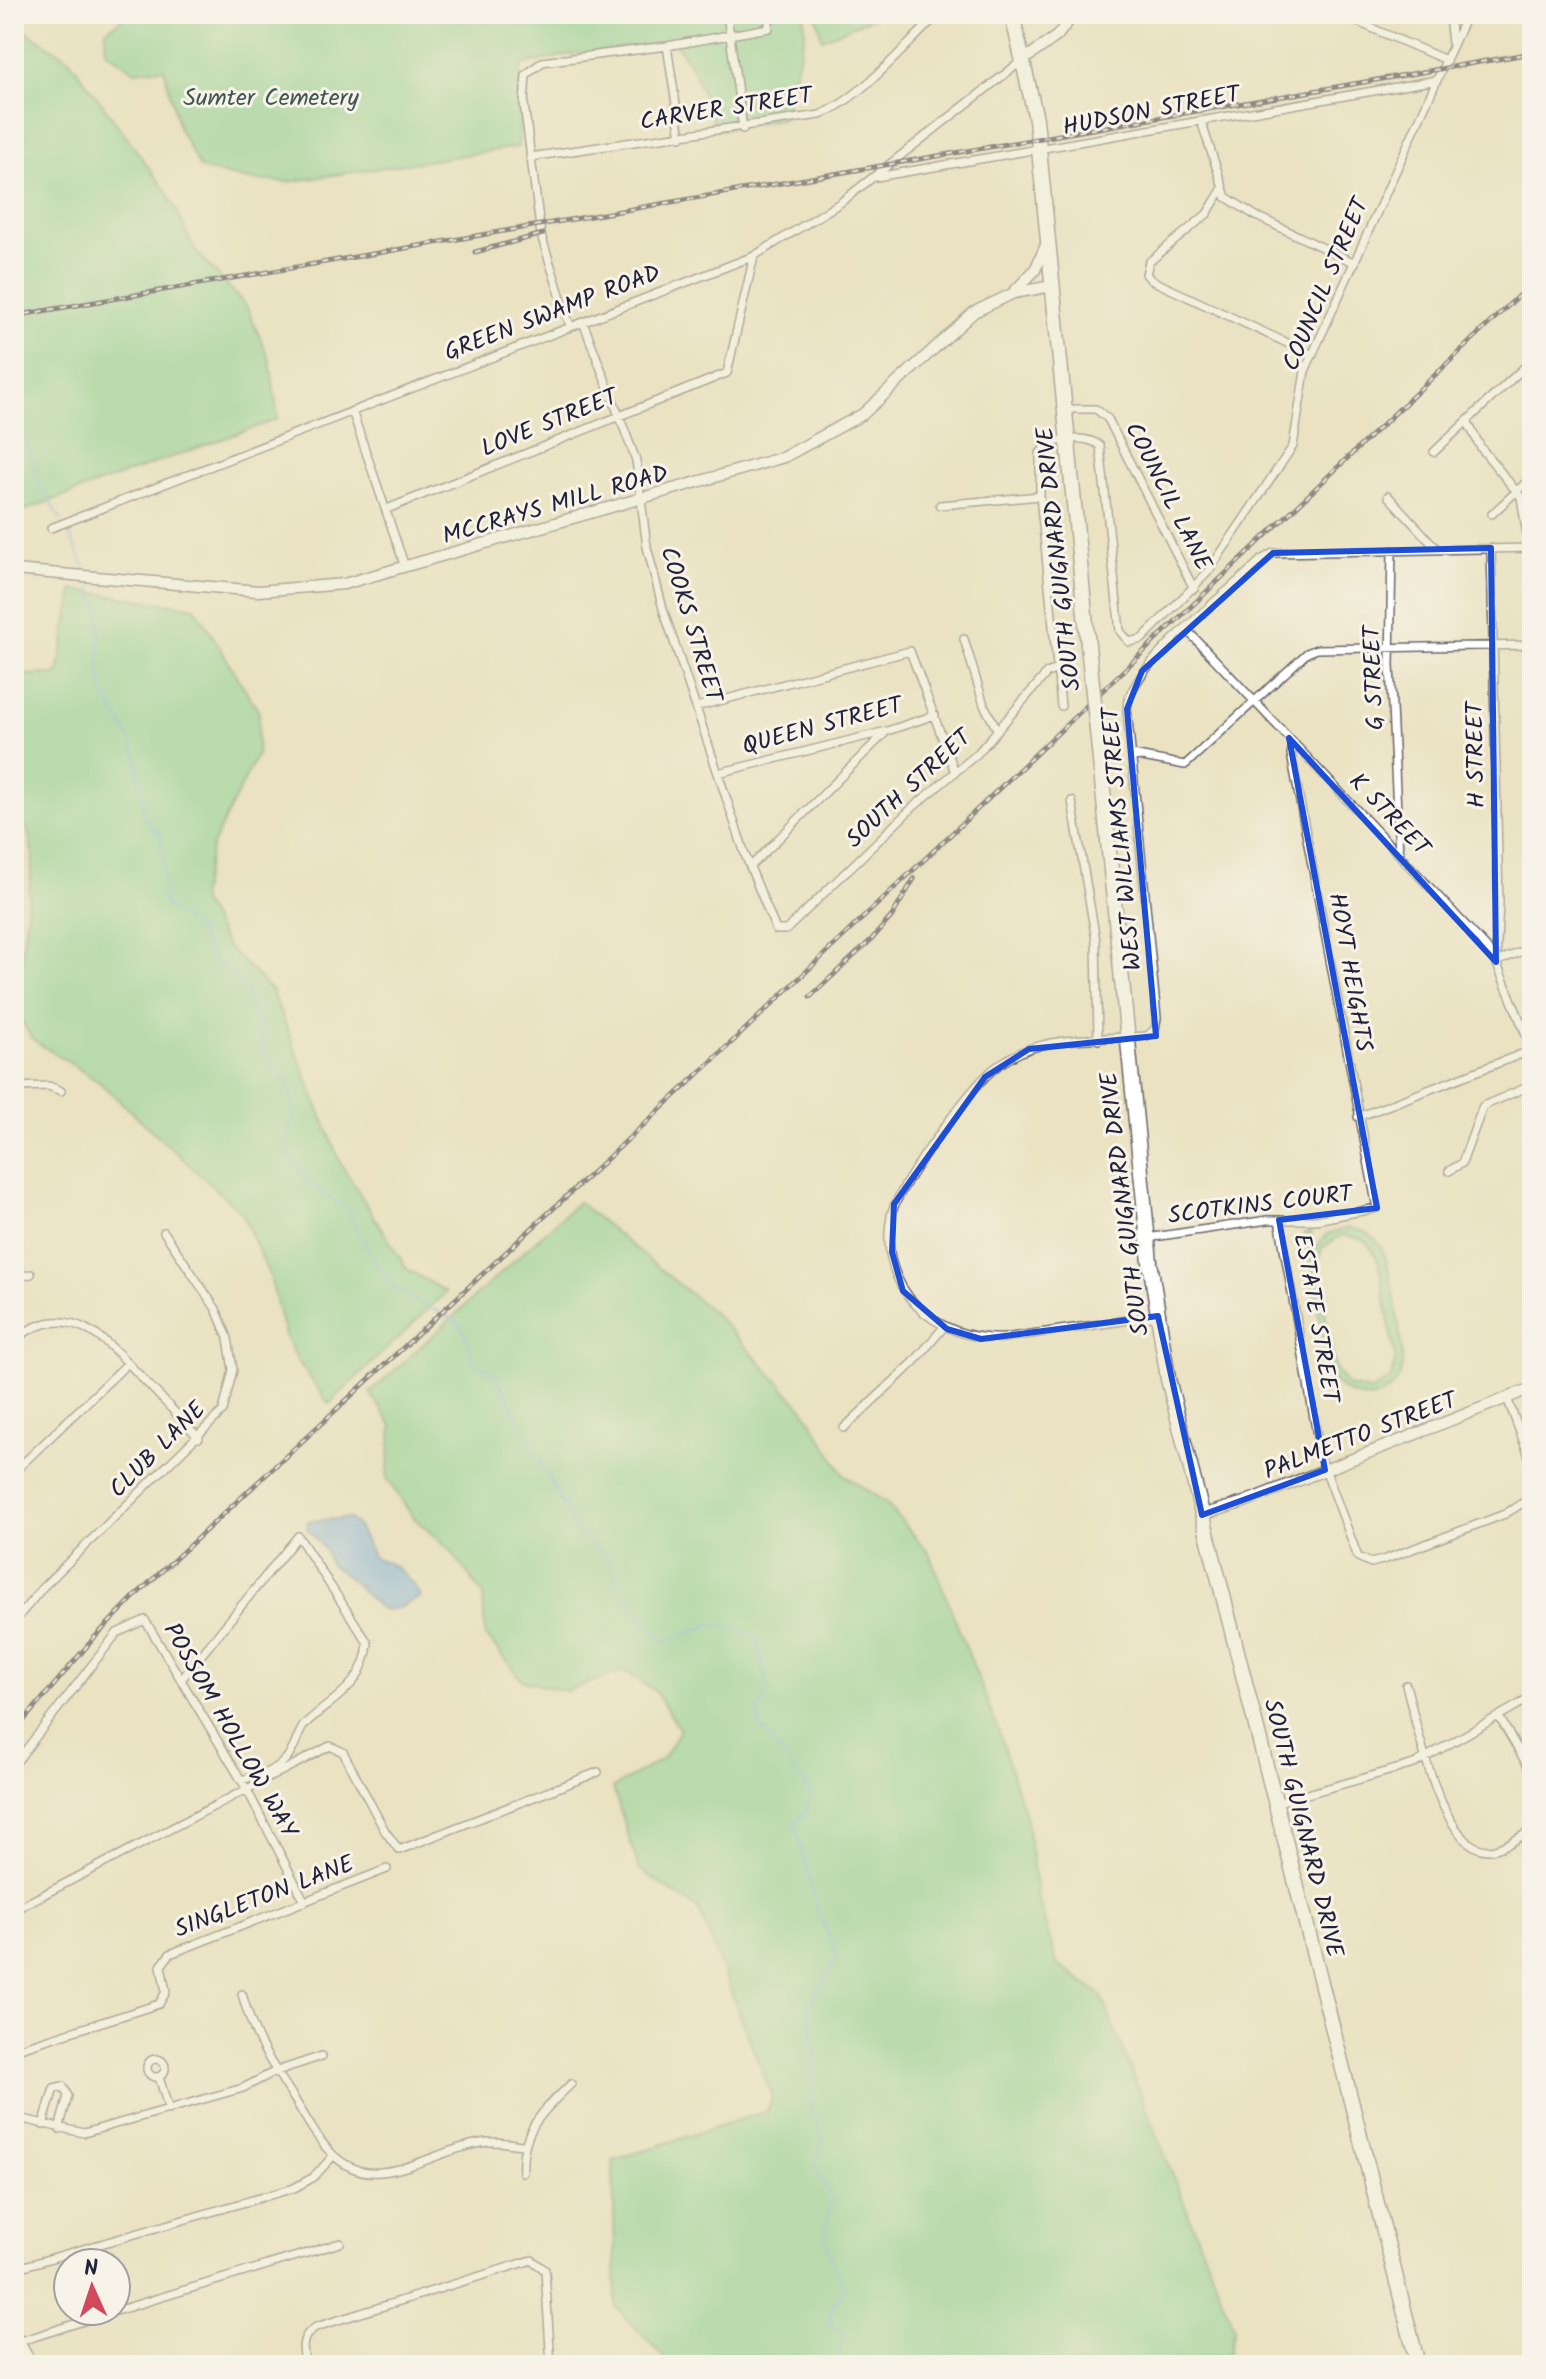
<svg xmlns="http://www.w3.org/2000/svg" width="1546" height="2379" font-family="Kalam,sans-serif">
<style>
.green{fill:#80d294;stroke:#517a68;stroke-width:2;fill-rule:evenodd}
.water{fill:#77ade5;stroke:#4c6890;stroke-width:2}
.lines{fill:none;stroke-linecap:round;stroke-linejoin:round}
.stream{stroke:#77ade5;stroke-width:2}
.street-casing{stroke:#68656a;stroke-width:10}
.secondary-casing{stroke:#68656a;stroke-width:13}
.highway-casing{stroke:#68656a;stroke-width:17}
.street{stroke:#fff;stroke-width:7}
.secondary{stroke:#fff;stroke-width:10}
.highway{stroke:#fff;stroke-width:14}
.rail-casing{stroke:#22223b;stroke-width:5}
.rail{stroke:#f7f3e8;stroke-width:2;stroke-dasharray:6;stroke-linecap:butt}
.highway-bridge-casing{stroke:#68656a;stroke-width:17;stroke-linecap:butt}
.highway-bridge{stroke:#fff;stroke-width:14}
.marked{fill:none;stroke:#1d4ed8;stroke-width:6;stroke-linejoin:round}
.labels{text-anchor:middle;stroke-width:6;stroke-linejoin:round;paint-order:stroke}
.park-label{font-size:24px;fill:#3e5756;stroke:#f7f3e8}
.street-label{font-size:24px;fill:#22223b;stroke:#f7f3e8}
</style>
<rect width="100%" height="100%" fill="#f7f3e8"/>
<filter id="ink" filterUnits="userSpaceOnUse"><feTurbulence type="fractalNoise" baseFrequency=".0125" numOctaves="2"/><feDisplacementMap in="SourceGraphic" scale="16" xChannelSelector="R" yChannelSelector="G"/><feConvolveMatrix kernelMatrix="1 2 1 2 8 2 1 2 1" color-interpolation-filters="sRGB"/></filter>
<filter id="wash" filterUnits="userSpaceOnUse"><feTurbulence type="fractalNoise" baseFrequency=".006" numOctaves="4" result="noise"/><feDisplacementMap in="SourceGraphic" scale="32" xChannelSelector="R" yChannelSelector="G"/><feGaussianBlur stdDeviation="1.8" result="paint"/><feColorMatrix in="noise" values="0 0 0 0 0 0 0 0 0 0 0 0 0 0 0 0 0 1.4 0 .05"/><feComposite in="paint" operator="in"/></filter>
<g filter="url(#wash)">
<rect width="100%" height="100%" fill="#eae2c1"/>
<path class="green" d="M129 14H804L805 33 784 118 716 130 694 72 674 41 568 55 521 65 518 147 288 182 247 180 200 168 179 129 164 68 135 71 105 51 106 30Z
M816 14H881L822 39Z
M14 23 69 59 169 195 195 250 247 307 270 361 278 419 14 514Z
M73 590 195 607 259 712 257 755 212 845 200 898 227 946 272 991 341 1164 407 1269 446 1292 329 1404 297 1360 285 1336 270 1277 242 1213 99 1082 32 1039 16 1010 33 856 28 831 14 817V675L58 674Z
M578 1202 715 1314 804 1409 843 1474 886 1503 929 1553 998 1729 1027 1822 1037 1895 1057 1964 1101 1995 1234 2328 1226 2365H671L616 2307 613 2160 767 2111 772 2097 699 1910 639 1869 613 1788 662 1759 680 1730 655 1691 624 1671 566 1691 523 1681 485 1635 483 1594 451 1551 412 1516 387 1478 392 1426 370 1393Z
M1348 1228C1361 1229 1372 1234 1380 1245 1390 1261 1406 1354 1401 1372 1390 1407 1346 1404 1330 1375L1304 1233 1311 1232 1314 1249 1327 1234ZM1342 1235 1365 1240 1378 1260 1396 1361 1391 1378 1371 1391 1348 1386 1335 1368 1317 1265 1322 1248Z"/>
<path class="water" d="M349 1518 358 1527 374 1558C398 1564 408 1576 421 1597L399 1608 383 1610C363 1596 352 1576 330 1565L325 1550 307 1528 308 1521Z"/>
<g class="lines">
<path class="stream" d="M14 403 40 486 61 520
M65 526 88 574
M90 580 100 618 99 669 103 691 129 737 138 760 144 817 161 835C159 858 168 878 162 900L172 912 196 926 208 954 245 987 269 1063 288 1081 295 1114 284 1147 309 1184 347 1208 374 1262 396 1290 456 1321 465 1333 475 1365 494 1372 577 1532 609 1560 620 1591 663 1641C679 1640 686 1632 700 1628 721 1620 739 1629 757 1639L769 1692 758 1709 759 1724 812 1795 805 1813 795 1823 818 1913 838 1955 808 2008 815 2052 809 2098 823 2141 814 2165 834 2202C815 2231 830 2261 846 2289L833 2304 828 2320 833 2328 843 2331 838 2365"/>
</g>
</g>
<g filter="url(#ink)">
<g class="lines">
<defs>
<path id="street" d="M727 14 743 129
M1339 14 1446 60
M1449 14 1452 44
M667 46 681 137
M1201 121 1226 197 1256 216 1355 263
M530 157 820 115C862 98 905 45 939 14
M876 177 1437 80
M1221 191 1207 214 1149 262 1146 274 1151 280 1313 355
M583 322 636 460 647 547 663 609 746 857 776 930H786L912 808 977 754 1047 673 1057 669
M570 326 541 235 524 104 526 75 542 62 667 46 769 28V14
M1065 409H1096L1108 419 1194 589
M352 411 405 567
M1467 421 1481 448 1521 497 1529 548
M1434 452 1532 360
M1388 496 1437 549
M940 505 1040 496
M387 509 727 373 754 256
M1492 514 1532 477
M51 528 754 256 840 203 1023 60
M1491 548 1499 904 1496 962
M1392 550 1390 665 1399 853
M1187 630 1486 947 1496 962 1532 1049
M964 639 984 705 997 729
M1061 706 1040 496V453C1051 438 1086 434 1100 446L1120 631 1129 642 1142 639 1208 572 1293 446 1305 371 1467 14
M696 707 910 651 955 772
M1132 755 1185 765 1307 653 1317 649 1532 645
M718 773 887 731 935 715
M1072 801 1096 940 1098 1040
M750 867 885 733
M1496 962 1532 947
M14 1087 49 1086 61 1091
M1358 1117 1532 1050
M1449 1171 1462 1163 1483 1106 1532 1085
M1279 1220 1321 1458 1358 1557 1371 1563 1386 1559 1505 1514 1532 1497
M1147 1238 1268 1220H1316L1377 1208 1291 754 1294 743
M14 1278 31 1274
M1158 1316 1004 1338C935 1341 877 1289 891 1216 896 1189 964 1098 986 1076 995 1067 1008 1058 1021 1052 1057 1036 1107 1039 1147 1036L1155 1029 1157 1018 1127 709C1127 667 1229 593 1261 560L1273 553 1532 548
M17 1338C70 1297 108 1342 143 1379 162 1398 180 1418 199 1438
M1507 1398 1532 1464
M844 1428 913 1363 944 1327
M14 1472 128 1363
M14 1622 43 1587 223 1411 233 1370 228 1338 216 1309 164 1232
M181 1680 298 1536 368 1643C365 1685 333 1698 306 1723 300 1729 298 1737 295 1744 285 1769 265 1774 241 1780
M1406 1685C1416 1720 1440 1848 1487 1850 1503 1850 1519 1837 1532 1830
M1499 1717 1532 1773
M14 1765 117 1633 145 1620 246 1788 305 1902
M1275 1803 1414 1764 1532 1697
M14 1910 330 1746 343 1752 385 1831 399 1850 598 1772
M242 1994C256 2043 267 2056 293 2097 314 2130 334 2177 381 2172 415 2169 447 2148 481 2143 495 2140 509 2144 523 2145
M14 2050 159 2004 166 1992 161 1966 170 1954 387 1869
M147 2068a9 9 0 1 1 18 0a9 9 0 1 1-18 0Z
M159 2077 169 2110
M14 2117 84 2133 243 2088 274 2072 322 2056
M43 2125 54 2088 63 2086 68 2096 59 2129
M523 2172C520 2131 543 2111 571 2084
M14 2269 294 2188 314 2177 333 2156
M116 2311 340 2243
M18 2342 115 2311
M306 2365C302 2349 300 2336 316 2327L532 2260 545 2270 551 2365"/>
<path id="secondary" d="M1025 59 1057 36 1074 14
M1015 291 1035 270 1047 243
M14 570 258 591 344 584 784 457 863 414 974 312 1014 293 1052 286
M1202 1515 1244 1502 1532 1388
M14 2333 32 2365"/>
<path id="highway" d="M1012 14 1036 119 1090 665
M1097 730 1150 1262 1168 1379 1418 2365"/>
</defs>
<use href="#street" class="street-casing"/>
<use href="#secondary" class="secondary-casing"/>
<use href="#highway" class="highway-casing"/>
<use href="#street" class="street"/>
<use href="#secondary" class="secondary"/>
<use href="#highway" class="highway"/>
<defs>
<path id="rail" d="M475 252 543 234
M14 316 1532 53
M810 997 872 939 892 916 914 879
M14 1732 94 1638 136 1595 692 1080 1532 283"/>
</defs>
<use href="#rail" class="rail-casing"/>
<use href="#rail" class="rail"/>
<defs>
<path id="highway-bridge" d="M1090 665 1097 730"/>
</defs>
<use href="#highway-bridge" class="highway-bridge-casing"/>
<use href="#highway-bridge" class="highway-bridge"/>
</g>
</g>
<path d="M0 0H1546V2379H0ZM1491 548 1496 962 1289 738 1377 1208 1279 1220 1325 1470 1202 1515 1158 1316 981 1339 947 1329 903 1291 892 1252 894 1204 985 1077 1029 1049 1156 1036 1127 709 1142 671 1273 553Z" fill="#eae2c1" fill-opacity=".55" fill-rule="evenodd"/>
<path class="marked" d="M1491 548 1496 962 1289 738 1377 1208 1279 1220 1325 1470 1202 1515 1158 1316 981 1339 947 1329 903 1291 892 1252 894 1204 985 1077 1029 1049 1156 1036 1127 709 1142 671 1273 553Z"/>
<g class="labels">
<g class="park-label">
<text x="271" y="105">Sumter Cemetery</text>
</g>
<g class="street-label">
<text transform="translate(726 108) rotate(-9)" y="8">CARVER STREET</text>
<text transform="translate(1151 110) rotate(-11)" y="8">HUDSON STREET</text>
<text transform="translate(1325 284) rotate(-67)" y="8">COUNCIL STREET</text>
<text transform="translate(552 312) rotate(-21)" y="8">GREEN SWAMP ROAD</text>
<text transform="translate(549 422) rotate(-22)" y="8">LOVE STREET</text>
<text transform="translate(1169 496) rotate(63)" y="8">COUNCIL LANE</text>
<text transform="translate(555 504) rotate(-16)" y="8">MCCRAYS MILL ROAD</text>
<text transform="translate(1058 559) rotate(-96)" y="8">SOUTH GUIGNARD DRIVE</text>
<text transform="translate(692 624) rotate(73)" y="8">COOKS STREET</text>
<text transform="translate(1373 678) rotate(-92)" y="8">G STREET</text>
<text transform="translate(822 725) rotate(-15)" y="8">QUEEN STREET</text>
<text transform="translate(1475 755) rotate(-91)" y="8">H STREET</text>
<text transform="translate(908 788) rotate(-43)" y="8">SOUTH STREET</text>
<text transform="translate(1390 814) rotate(46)" y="8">K STREET</text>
<text transform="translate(1121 839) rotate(-95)" y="8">WEST WILLIAMS STREET</text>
<text transform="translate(1351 972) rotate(80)" y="8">HOYT HEIGHTS</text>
<text transform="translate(1124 1204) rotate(-97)" y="8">SOUTH GUIGNARD DRIVE</text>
<text transform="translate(1260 1204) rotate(-7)" y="8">SCOTKINS COURT</text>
<text transform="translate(1317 1318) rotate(80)" y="8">ESTATE STREET</text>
<text transform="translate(1360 1435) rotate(-21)" y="8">PALMETTO STREET</text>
<text transform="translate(157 1449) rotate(-45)" y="8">CLUB LANE</text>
<text transform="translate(231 1730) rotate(60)" y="8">POSSOM HOLLOW WAY</text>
<text transform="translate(1304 1828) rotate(76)" y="8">SOUTH GUIGNARD DRIVE</text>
<text transform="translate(264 1896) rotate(-21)" y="8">SINGLETON LANE</text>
</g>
</g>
<rect width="1546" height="2379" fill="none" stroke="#f7f3e8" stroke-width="48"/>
<g transform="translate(92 2287) rotate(357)"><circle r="38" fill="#f7f3e8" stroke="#a29fa3" stroke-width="2"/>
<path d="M0-6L14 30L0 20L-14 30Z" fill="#d1495b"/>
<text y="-12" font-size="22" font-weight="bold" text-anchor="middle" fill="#22223b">N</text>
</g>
</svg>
